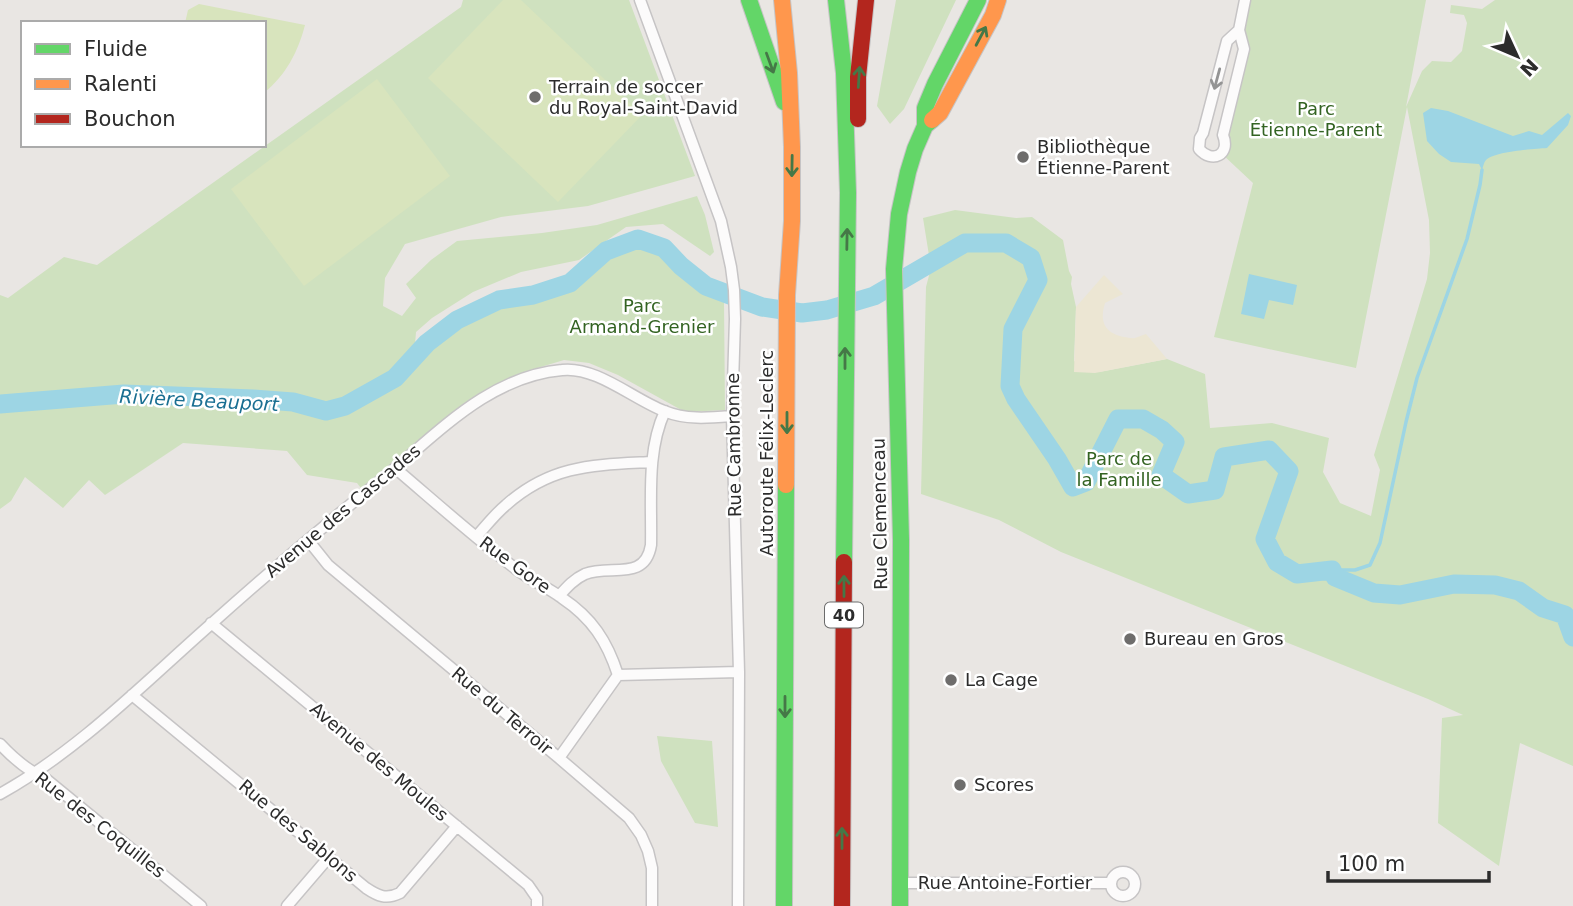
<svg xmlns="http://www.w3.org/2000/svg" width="1573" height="906" font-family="'DejaVu Sans',sans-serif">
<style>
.green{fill:#cfe1bf}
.sand{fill:#ece6d3}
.pitch{fill:#d8e4bd}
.water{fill:#9dd5e4}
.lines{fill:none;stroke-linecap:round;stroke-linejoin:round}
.stream{stroke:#9dd5e4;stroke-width:3.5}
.river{stroke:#9dd5e4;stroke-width:19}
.street-casing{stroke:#c6c4c5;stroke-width:13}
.fast-casing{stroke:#c6c4c5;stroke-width:18}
.slow-casing{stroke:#c6c4c5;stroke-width:18}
.jam-casing{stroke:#c6c4c5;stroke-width:18}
.street{stroke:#fcfbfb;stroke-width:10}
.fast{stroke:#63d668;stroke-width:16}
.slow{stroke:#ff974d;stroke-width:16}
.jam{stroke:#b3261e;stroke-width:16}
.oneway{stroke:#457847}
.oneway2{stroke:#949494}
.poi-dot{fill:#6e6d6c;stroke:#fff;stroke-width:2.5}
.labels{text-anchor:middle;stroke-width:5;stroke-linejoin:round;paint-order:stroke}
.shield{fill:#fff;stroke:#6b6b6b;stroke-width:2}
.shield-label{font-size:16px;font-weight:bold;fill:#2c2c2c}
.poi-label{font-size:18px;fill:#2c2c2c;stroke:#fff;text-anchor:start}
.park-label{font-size:18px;fill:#336322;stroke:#fff}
.street-label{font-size:18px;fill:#2c2c2c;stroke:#fff}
.water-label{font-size:19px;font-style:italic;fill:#1a6f92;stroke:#fff}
</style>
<rect width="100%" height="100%" fill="#e9e6e3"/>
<path class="green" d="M463 0H629L695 176 588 206 501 217 405 244 385 278 383 306 402 316 416 298 406 284 431 260 457 241 542 233 597 225 697 196 705 215 714 252 710 256 663 224 626 227 579 260 521 272 473 292 432 318 416 332 414 357 419 360C432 347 446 331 462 321 500 300 547 306 584 282 602 269 620 241 646 247 650 247 653 250 656 251 661 254 666 255 670 258 680 265 688 276 698 284 706 291 715 296 724 302L725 410 685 412 618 375 589 363 564 360 524 372 486 393 364 492 357 483 307 475 287 451 183 443 105 495 89 480 63 508 25 477 11 501 0 509V295L8 298 64 257 97 265 461 7Z
M896 0H956L904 109 890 124 877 106Z
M1245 0H1426L1406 107 1422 71 1432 61 1451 62 1462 51 1467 23 1464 15 1450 13 1451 5 1482 9 1495 0H1573V766L1520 743 1499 866 1438 823 1442 718 1463 715 1428 699 1061 552 999 520 921 494 926 287 931 268 923 218 955 210 1016 218 1032 217 1063 240 1069 271 1072 277 1071 284 1076 307 1074 361 1099 372 1167 359 1205 374 1210 428 1272 423 1329 438 1323 472 1340 503 1371 516 1380 470 1374 455 1427 279 1430 253 1429 220 1407 107 1356 368 1214 337 1253 183 1222 154 1244 49Z
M657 736 712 741 718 827 695 823 661 761Z"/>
<path class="sand" d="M1104 275 1123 294 1105 303C1099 322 1105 333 1124 337 1127 337 1132 339 1135 338 1139 337 1142 335 1146 334L1167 359 1095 373 1074 372 1076 307Z"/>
<path class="pitch" d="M503 0H521L642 115 558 202 428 78Z
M199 4 305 25C298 52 286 75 264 93V23H185L188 10Z
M377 79 450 176 304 286 231 189Z"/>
<path class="water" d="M1431 108 1448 111 1513 136 1529 131 1542 135 1568 113 1571 116 1568 125 1547 148C1534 149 1495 151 1486 160 1484 162 1483 167 1482 170L1479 164 1451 162 1439 154 1427 141 1423 113Z
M1249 274 1297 285 1293 305 1269 300 1264 319 1241 314Z"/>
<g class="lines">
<path class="stream" d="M1332 570H1355L1370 565 1380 543 1406 422 1417 378 1467 239 1480 185 1482 170"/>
<path class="river" d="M0 404 124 394 253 399 293 402 326 411 345 406 395 378 427 343 457 320 499 300 533 295 570 283 606 251 638 239 664 248 681 266 706 286 762 307 802 313 827 310 874 296 965 243H1006L1031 258 1038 280 1013 329 1010 386 1016 399 1057 459 1073 487 1086 482 1118 419H1143L1162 430 1175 442 1161 475 1188 494 1215 490 1224 457 1269 450 1289 471 1265 539 1277 562 1297 574 1332 570 1335 577 1374 593 1400 595 1454 584 1495 585 1519 591 1543 608 1565 615 1573 637"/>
<defs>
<path id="street" d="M640 0 721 221 731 267 734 290 735 319 732 416 739 672 738 906
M1239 30 1227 41 1203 133 1200 138 1199 149C1212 164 1231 155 1223 135L1244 49 1239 30 1245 0
M395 468C435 502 474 537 516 569 530 580 547 587 562 598 592 618 607 641 618 675
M476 537C486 526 495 514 506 505 552 464 595 465 652 462
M308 540 328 565 559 758 629 818 641 835 648 851 652 868V906
M559 596C567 587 574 579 585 574 610 564 645 582 651 545 652 501 646 452 665 411
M211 623 528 885 537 898V906
M132 695 366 888C378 896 386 900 400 893L457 826
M0 744C13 758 28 771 46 779L201 906
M559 758 618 675 739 672
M0 794C79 750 143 684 210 625 268 573 327 523 388 474 440 431 491 376 562 370 596 366 633 399 664 411 686 420 708 418 732 416
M1111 884a12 12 0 1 1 24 0a12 12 0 1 1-24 0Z
M900 883H1110
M287 906 329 857"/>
<path id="fast" d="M749 0 784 102
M836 0 844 73 848 193 844 562
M925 126V108L935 84 978 0
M784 906 786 485
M900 906 901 540 894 269 899 214 908 172 915 149 925 126 932 120"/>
<path id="slow" d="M782 0 789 73 792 147V221L787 295 786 485
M932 120 940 113 993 15 998 0"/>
<path id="jam" d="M858 119V77L866 0
M842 906 844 562"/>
</defs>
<use href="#street" class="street-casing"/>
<use href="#fast" class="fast-casing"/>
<use href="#slow" class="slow-casing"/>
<use href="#jam" class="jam-casing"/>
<use href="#street" class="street"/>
<use href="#fast" class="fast"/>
<use href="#slow" class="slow"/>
<use href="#jam" class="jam"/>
</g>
<defs><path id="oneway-shaft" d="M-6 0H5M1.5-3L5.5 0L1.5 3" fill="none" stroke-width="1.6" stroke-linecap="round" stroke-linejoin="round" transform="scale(1.75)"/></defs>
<g class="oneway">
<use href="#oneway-shaft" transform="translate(981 36) rotate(-62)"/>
<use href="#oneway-shaft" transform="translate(770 63) rotate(70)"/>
<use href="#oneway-shaft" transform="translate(859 77) rotate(-86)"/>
<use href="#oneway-shaft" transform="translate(792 166) rotate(91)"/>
<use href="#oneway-shaft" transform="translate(847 239) rotate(-89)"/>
<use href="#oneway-shaft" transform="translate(845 358) rotate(-90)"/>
<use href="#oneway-shaft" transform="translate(787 423) rotate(90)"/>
<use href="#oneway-shaft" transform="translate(844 586) rotate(-90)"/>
<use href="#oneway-shaft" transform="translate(785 707) rotate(90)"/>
<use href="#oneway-shaft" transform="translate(842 838) rotate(-90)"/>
</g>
<use class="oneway2" href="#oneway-shaft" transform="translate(1217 79) rotate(105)"/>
<g class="poi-dot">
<circle cx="535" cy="97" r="7"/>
<circle cx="1023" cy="157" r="7"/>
<circle cx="1130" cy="639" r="7"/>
<circle cx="951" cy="680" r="7"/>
<circle cx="960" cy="785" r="7"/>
</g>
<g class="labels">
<rect class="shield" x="825" y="602.5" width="38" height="25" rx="5"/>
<g class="shield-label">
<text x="844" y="621">40</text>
</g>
<g class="poi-label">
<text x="549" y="93">Terrain de soccer<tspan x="549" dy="21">du Royal-Saint-David</tspan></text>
<text x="1037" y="153">Bibliothèque<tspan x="1037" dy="21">Étienne-Parent</tspan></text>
<text x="1144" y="645">Bureau en Gros</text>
<text x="965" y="686">La Cage</text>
<text x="974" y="791">Scores</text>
</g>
<g class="park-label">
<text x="1316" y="115">Parc<tspan x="1316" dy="21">Étienne-Parent</tspan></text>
<text x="642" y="312">Parc<tspan x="642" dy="21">Armand-Grenier</tspan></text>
<text x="1119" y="465">Parc de<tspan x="1119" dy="21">la Famille</tspan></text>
</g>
<g class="street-label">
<text transform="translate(734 445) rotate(-91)" y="6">Rue Cambronne</text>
<text transform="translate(767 453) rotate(-90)" y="6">Autoroute Félix-Leclerc</text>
<text transform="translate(343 511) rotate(-40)" y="6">Avenue des Cascades</text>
<text transform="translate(880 514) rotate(-91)" y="6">Rue Clemenceau</text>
<text transform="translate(515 565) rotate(36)" y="6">Rue Gore</text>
<text transform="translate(502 711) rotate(40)" y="6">Rue du Terroir</text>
<text transform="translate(379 762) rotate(40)" y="6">Avenue des Moules</text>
<text transform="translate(100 825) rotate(38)" y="6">Rue des Coquilles</text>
<text transform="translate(298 831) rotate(40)" y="6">Rue des Sablons</text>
<text x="1005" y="889">Rue Antoine-Fortier</text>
</g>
<g class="water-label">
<text transform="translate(199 400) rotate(3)" y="7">Rivière Beauport</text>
</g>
</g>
<rect x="21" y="21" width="245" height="126" fill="#ffffff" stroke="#ababab" stroke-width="2"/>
<rect x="35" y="44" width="35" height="10" fill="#63d668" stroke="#ababab" stroke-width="2"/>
<text x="84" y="56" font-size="21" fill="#2c2c2c">Fluide</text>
<rect x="35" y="79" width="35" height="10" fill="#ff974d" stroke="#ababab" stroke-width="2"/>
<text x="84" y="91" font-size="21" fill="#2c2c2c">Ralenti</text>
<rect x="35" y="114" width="35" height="10" fill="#b3261e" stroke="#ababab" stroke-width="2"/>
<text x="84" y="126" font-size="21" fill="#2c2c2c">Bouchon</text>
<g transform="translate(1517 56) rotate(134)" stroke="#ffffff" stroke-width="5" paint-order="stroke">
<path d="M0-5L12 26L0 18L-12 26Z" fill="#2c2c2c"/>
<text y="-10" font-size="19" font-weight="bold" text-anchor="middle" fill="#2c2c2c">N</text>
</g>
<path d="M1328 871v10h161v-10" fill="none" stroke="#2c2c2c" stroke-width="3.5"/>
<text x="1338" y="871" font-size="21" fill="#2c2c2c" stroke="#ffffff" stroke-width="5" paint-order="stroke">100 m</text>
</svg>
